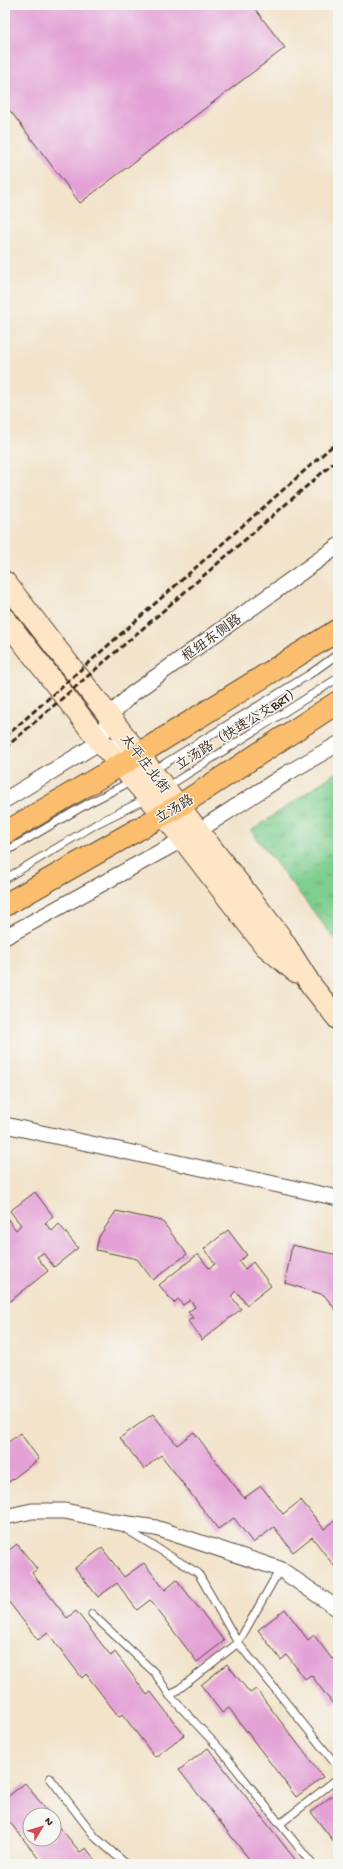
<svg xmlns="http://www.w3.org/2000/svg" width="343" height="1869" font-family="'Gochi Hand','LXGW WenKai TC',sans-serif">
<style>
.park{fill:url(#park-tufts);stroke:#5c7c56}
.building{fill:#e3a1d6}
.lines{fill:none;stroke-linecap:round;stroke-linejoin:round}
.lane-casing{stroke:#564638;stroke-width:9}
.street-casing{stroke:#564638;stroke-width:17}
.secondary-casing{stroke:#564638;stroke-width:23}
.primary-casing{stroke:#564638;stroke-width:24}
.lane{stroke:#fff;stroke-width:7}
.street{stroke:#fff;stroke-width:15}
.secondary{stroke:#fde5c5;stroke-width:21}
.primary{stroke:#fbbe6e;stroke-width:22}
.rail{stroke:#3b2a1e;stroke-width:3;stroke-dasharray:6 3;stroke-linecap:butt}
.labels{text-anchor:middle;stroke-width:3;stroke-linejoin:round;paint-order:stroke}
.street-label{font-size:14px;fill:#3b2a1e;stroke:#f6f6f2}
</style>
<defs>
<pattern id="park-tufts" width="24" height="20" patternUnits="userSpaceOnUse"><rect width="24" height="20" fill="#7ece8e"/><path d="M3 7l-1-3M5 7V3M7 7l1-3M15 17l-1-3M17 17v-4M19 17l1-3" fill="none" stroke="#68a773"/></pattern>
</defs>
<rect width="100%" height="100%" fill="#f6f6f2"/>
<filter id="ink" filterUnits="userSpaceOnUse"><feTurbulence type="fractalNoise" baseFrequency=".025" numOctaves="2"/><feDisplacementMap in="SourceGraphic" scale="8" xChannelSelector="R" yChannelSelector="G"/><feConvolveMatrix kernelMatrix="1 2 1 2 8 2 1 2 1" color-interpolation-filters="sRGB"/></filter>
<filter id="wash" filterUnits="userSpaceOnUse"><feTurbulence type="fractalNoise" baseFrequency=".012" numOctaves="4" result="noise"/><feDisplacementMap in="SourceGraphic" scale="16" xChannelSelector="R" yChannelSelector="G"/><feGaussianBlur stdDeviation="0.9" result="paint"/><feColorMatrix in="noise" values="0 0 0 0 0 0 0 0 0 0 0 0 0 0 0 0 0 1.4 0 .05"/><feComposite in="paint" operator="in"/></filter>
<g filter="url(#wash)">
<rect width="100%" height="100%" fill="#f2e3ca"/>
<path class="park" d="M338 771V943L251 831Z"/>
<g id="blocks">
<path class="building" d="M5 5H252L285 48 80 203 5 104Z
M35 1192 53 1216 45 1223 52 1231 59 1224 78 1248 54 1267 43 1253 37 1257 48 1271 9 1302 5 1297V1216L16 1230 21 1225 10 1211Z
M116 1211 162 1221 187 1254 153 1280 137 1259 96 1250 99 1237Z
M228 1230 247 1255 239 1261 245 1269 253 1262 271 1286 247 1305 236 1291 231 1296 241 1309 202 1340 188 1321 193 1318 188 1312 195 1307 190 1300 183 1305 178 1299 174 1303 159 1285 198 1254 209 1268 215 1264 204 1249Z
M292 1245 338 1255V1313L324 1295 285 1283Z
M153 1414 177 1445 194 1432 244 1498 261 1486 283 1514 301 1500 324 1529 338 1518V1563L334 1566 312 1537 293 1552 274 1527 253 1543 234 1518 218 1529 161 1455 144 1469 120 1438Z
M20 1433 39 1459 5 1485V1445Z
M17 1544 37 1569 32 1573 67 1618 76 1611 111 1656 115 1652 147 1695 151 1692 184 1735 155 1757 122 1714 119 1717 86 1674 82 1678 48 1633 38 1640 5 1597V1594L8 1592 5 1588V1553Z
M102 1548 124 1577 144 1563 165 1590 177 1580 224 1641 197 1662 150 1600 137 1610 117 1583 98 1597 75 1568Z
M285 1609 308 1640 314 1635 332 1659 338 1655V1700L333 1704 311 1675 305 1679 287 1655 281 1660 258 1630Z
M227 1664 250 1693 256 1689 323 1777 296 1797 229 1708 222 1713 201 1685Z
M208 1748 297 1862 295 1864H253L179 1770Z
M25 1783 50 1815H30V1839H54V1820L80 1852 86 1848 98 1864H43L5 1816V1799Z
M338 1791V1847L311 1812Z"/>
</g>
</g>
<g filter="url(#ink)">
<use href="#blocks" fill-opacity="0" stroke="#564638" stroke-width="1"/>
<g class="lines">
<defs>
<path id="lane" d="M154 770 310 674 338 654
M167 787 338 678
M5 852 87 804 132 781
M5 879 98 823 148 798
M124 1528 198 1573 238 1643 338 1767
M92 1614 155 1673 170 1696 220 1749 312 1864
M170 1696 238 1643 280 1569
M50 1778 96 1838 126 1864
M280 1824 338 1778"/>
<path id="street" d="M100 742 109 716 132 694 338 546
M5 800 100 742 139 754
M5 937 198 831 286 774 338 744
M5 1125 338 1198
M5 1517 32 1511H65L115 1522 156 1528 280 1569 338 1609"/>
<path id="secondary" d="M5 582 280 936 311 985 338 1019
M5 619 100 742 164 815 265 946 296 972"/>
<path id="primary" d="M5 833 139 754 338 630
M5 905 179 806 338 702"/>
</defs>
<use href="#lane" class="lane-casing"/>
<use href="#street" class="street-casing"/>
<use href="#secondary" class="secondary-casing"/>
<use href="#primary" class="primary-casing"/>
<use href="#lane" class="lane"/>
<use href="#street" class="street"/>
<use href="#secondary" class="secondary"/>
<use href="#primary" class="primary"/>
<path class="rail" d="M5 737 338 441
M5 748 338 459"/>
</g>
</g>
<g class="labels">
<g class="street-label">
<text transform="translate(211 637) rotate(-36)" y="5">枢纽东侧路</text>
<text transform="translate(238 727) rotate(-32)" y="5">立汤路（快速公交BRT）</text>
<text transform="translate(146 763) rotate(52)" y="5">太平庄北街</text>
<text transform="translate(174 808) rotate(-31)" y="5">立汤路</text>
</g>
</g>
<rect width="343" height="1869" fill="none" stroke="#f6f6f2" stroke-width="20"/>
<g transform="translate(42 1827) rotate(52)"><circle r="19" fill="#f6f6f2" stroke="#aba49d"/>
<path d="M0-3L7 15L0 10L-7 15Z" fill="#d1495b"/>
<text y="-6" font-size="11" font-weight="bold" text-anchor="middle" fill="#3b2a1e">N</text>
</g>
</svg>
